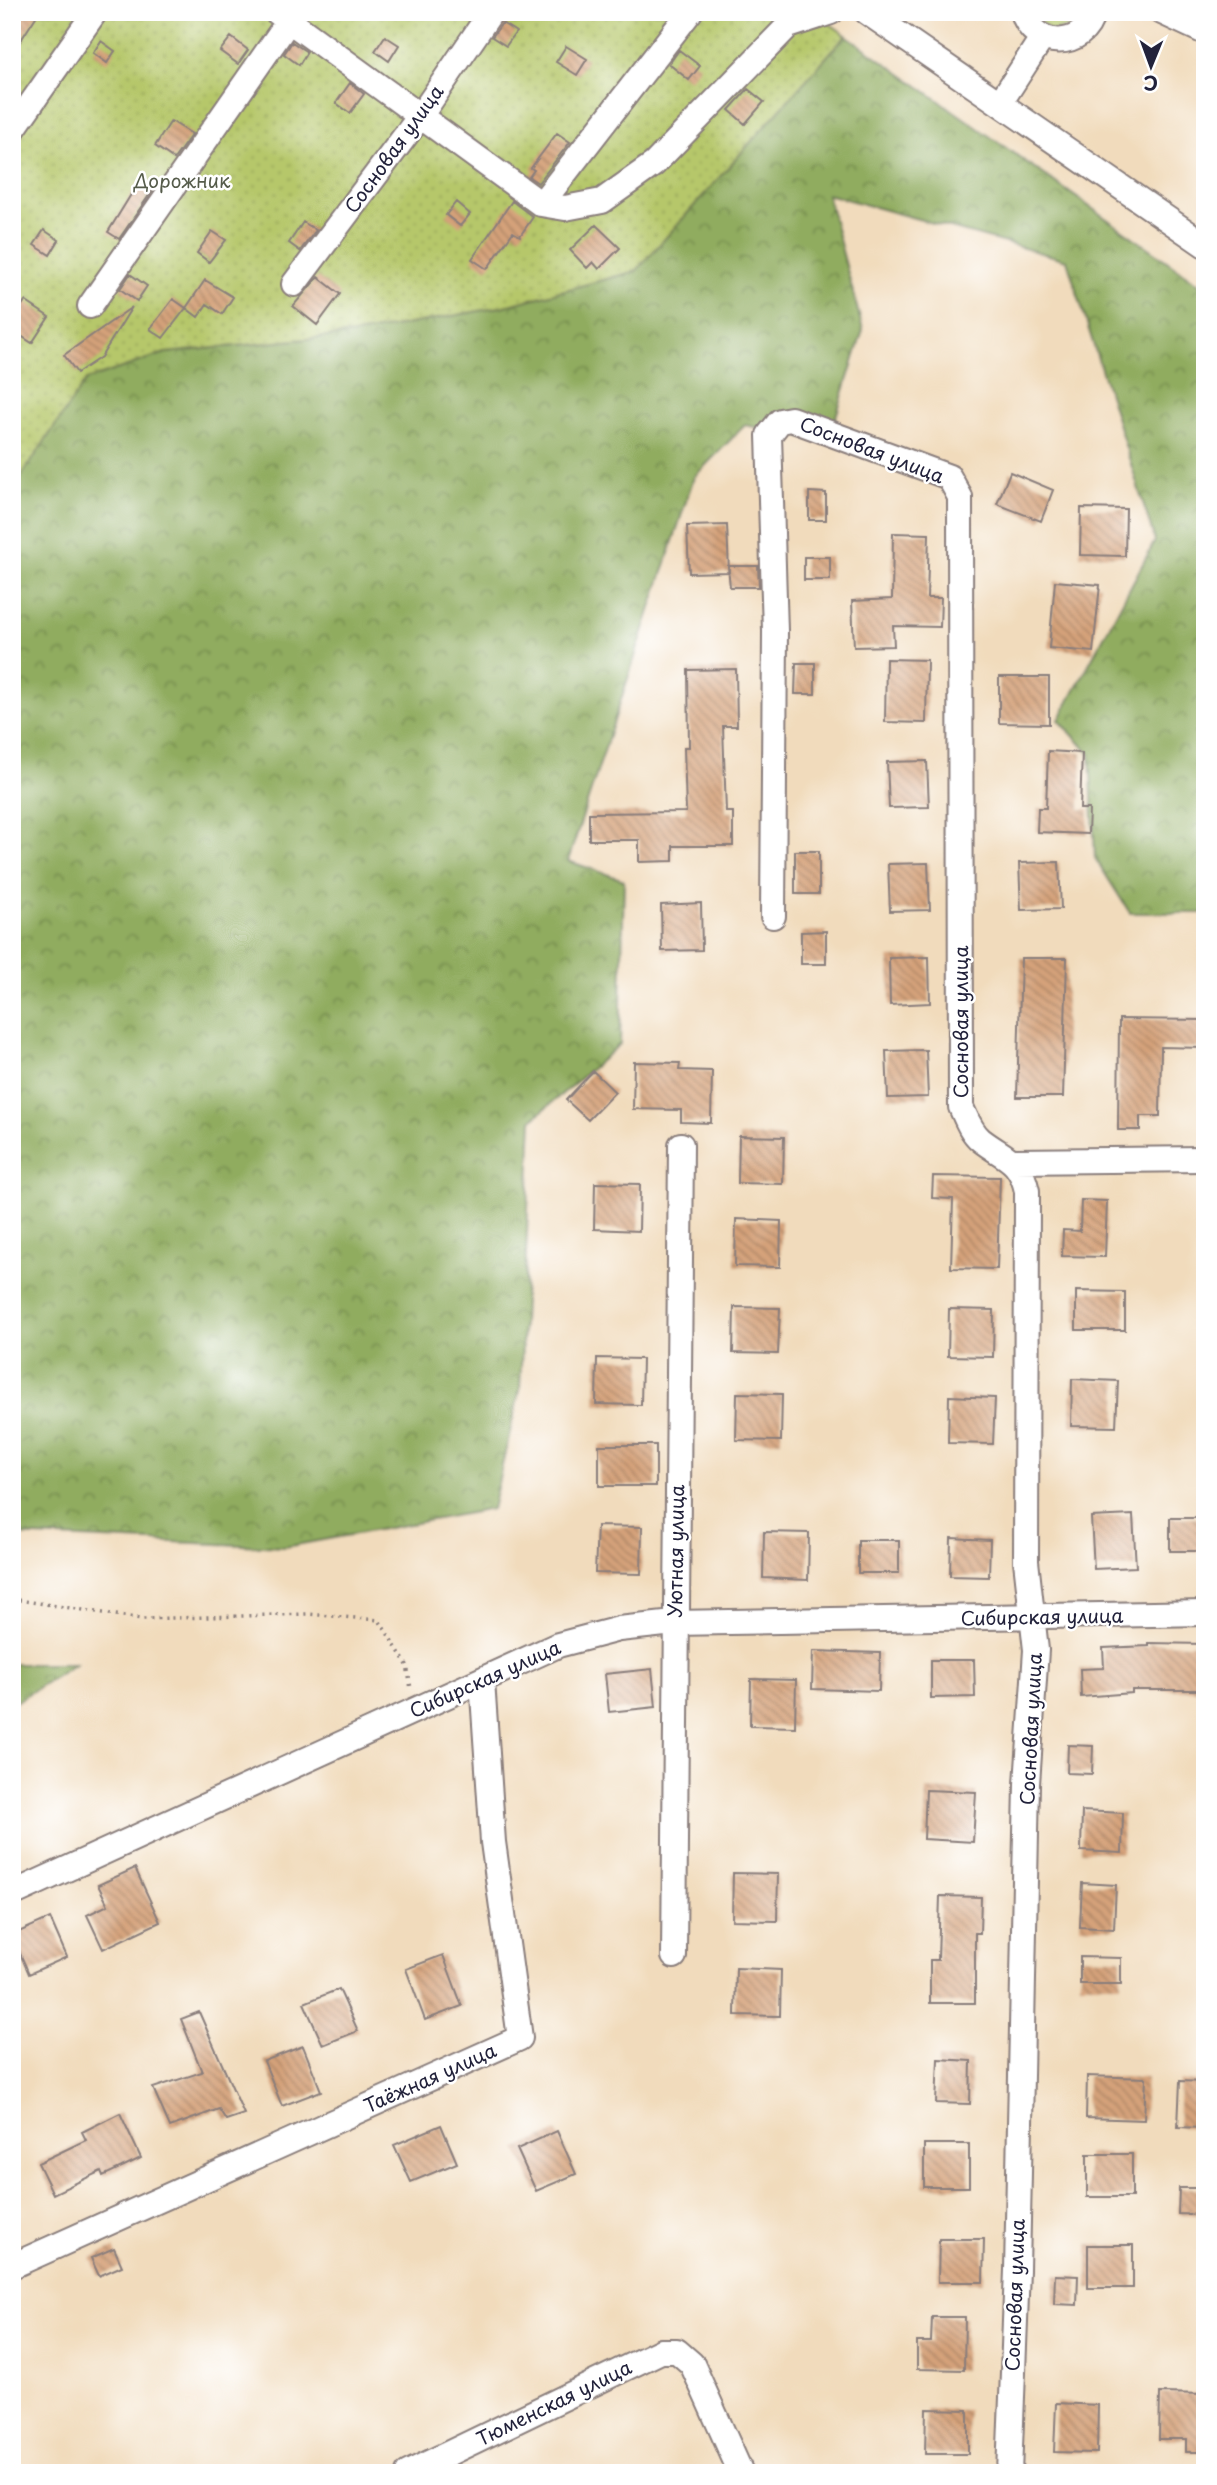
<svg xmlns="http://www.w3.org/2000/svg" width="1217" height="2485" font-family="'Playpen Sans',sans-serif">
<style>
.grass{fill:#b6c76a;stroke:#6c7452;stroke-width:2}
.forest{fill:url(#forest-crowns);stroke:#59674c;stroke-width:2}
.garden{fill:url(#garden-dots);stroke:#6c7452;stroke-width:2}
.building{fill:url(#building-back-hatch)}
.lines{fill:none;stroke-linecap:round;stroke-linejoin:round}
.minor-casing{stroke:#8a7e7c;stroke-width:28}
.path{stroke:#8a7e7c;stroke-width:3.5;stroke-dasharray:2 5;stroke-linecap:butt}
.minor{stroke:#fff;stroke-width:24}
.labels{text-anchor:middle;stroke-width:5;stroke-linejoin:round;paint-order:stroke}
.street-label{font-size:19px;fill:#22223b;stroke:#fff}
.park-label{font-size:19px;fill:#565c4b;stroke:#fff}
</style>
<defs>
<pattern id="forest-crowns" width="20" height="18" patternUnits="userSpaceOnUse" patternTransform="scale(1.75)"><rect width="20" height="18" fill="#90ac5e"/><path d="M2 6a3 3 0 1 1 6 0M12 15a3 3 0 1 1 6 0" fill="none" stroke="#758c4f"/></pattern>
<pattern id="garden-dots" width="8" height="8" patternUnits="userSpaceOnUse" patternTransform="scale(1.75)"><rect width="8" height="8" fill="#b6c76a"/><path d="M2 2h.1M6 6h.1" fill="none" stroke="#9cab5d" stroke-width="1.8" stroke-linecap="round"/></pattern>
<pattern id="building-back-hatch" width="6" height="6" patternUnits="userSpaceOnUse" patternTransform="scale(1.75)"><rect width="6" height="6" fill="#d5a27a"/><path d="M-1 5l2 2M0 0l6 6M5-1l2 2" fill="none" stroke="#ac8465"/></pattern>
</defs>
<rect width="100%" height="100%" fill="#fff"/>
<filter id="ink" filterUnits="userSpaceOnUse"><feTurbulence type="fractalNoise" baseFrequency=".0143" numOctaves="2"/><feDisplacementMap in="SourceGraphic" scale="14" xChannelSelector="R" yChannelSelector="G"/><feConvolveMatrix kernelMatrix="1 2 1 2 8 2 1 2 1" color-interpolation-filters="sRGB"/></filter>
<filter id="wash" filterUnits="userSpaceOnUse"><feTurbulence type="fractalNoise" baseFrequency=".00686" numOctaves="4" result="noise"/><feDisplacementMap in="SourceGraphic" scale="28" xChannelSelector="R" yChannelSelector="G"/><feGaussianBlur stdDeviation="1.57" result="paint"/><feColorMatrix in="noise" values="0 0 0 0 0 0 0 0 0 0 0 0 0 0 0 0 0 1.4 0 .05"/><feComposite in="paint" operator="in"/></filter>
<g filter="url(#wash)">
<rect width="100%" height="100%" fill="#f1dbbc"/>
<path class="grass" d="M1031 12H1085L1078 25 1050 32Z"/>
<path class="forest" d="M846 35 1205 288V913H1130L1095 858 1090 754 1059 720 1155 541 1067 260 827 194 863 330 828 442 745 425 694 477 568 861 624 880 620 1044 532 1120 520 1389 492 1509 285 1547 12 1535V472L20 478 86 380 166 353 356 334 505 306 636 271Z
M12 1664H75L12 1704Z"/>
<path class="garden" d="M12 12H813L846 35 636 271 505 306 356 334 165 353 86 380 20 478 12 472Z"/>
<g id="blocks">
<path class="building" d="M12 12H39L12 54Z
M502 23 516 32 506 46 492 37Z
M385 36 399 45 389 61 375 51Z
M231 37 248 50 238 64 220 51Z
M101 41 115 51 107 63 93 53Z
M292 42 307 52 299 65 284 54Z
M566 46 587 59 577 75 556 62Z
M679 50 700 66 689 80 669 64Z
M350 83 364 94 350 113 336 103Z
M748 89 764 102 745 124 729 110Z
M171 121 192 134 174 159 155 146Z
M557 133 570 142 538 183 529 177 534 170 531 168Z
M138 183 152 191 119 239 108 232Z
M512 201 533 217 520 236 513 232 487 269 472 259Z
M456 202 470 214 460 226 446 215Z
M303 222 316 230 300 251 289 243Z
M596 225 620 248 599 269 593 262 587 268 570 250Z
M44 230 59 240 50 255 34 245Z
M212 231 226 240 209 262 197 253Z
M130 274 147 286 137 301 120 289Z
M318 277 340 294 317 325 293 306Z
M205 280 233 297 222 314 207 304 198 317 186 308Z
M173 299 186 308 163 338 150 329Z
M25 301 49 317 32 343 12 330V320Z
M132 307 101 357 77 373 64 355Z
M1010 472 1053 490 1041 521 997 504Z
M809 492 826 493V520H809Z
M1081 508 1126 509 1125 556 1080 555Z
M727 525 729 572 689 573 687 526Z
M893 533 929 534 927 598H941L940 627 893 626 894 646 854 647 852 601 892 599Z
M804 557H830V580H804Z
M728 566H758L759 587H730Z
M1055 581 1100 585 1093 652 1049 648Z
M886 659 927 660 926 723 885 722Z
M796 663H815V694H795Z
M736 669 737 726H723L726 812H733V846H673V861L639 862V840H589V813L686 812 684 747H689L688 670Z
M999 677H1049V724L999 723Z
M1048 751 1082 753 1080 809H1089L1088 834 1037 832 1038 808H1046Z
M927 761 929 807 889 808 887 762Z
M795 851H819V894H795Z
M1059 862 1061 909 1021 910 1019 863Z
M928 863 930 910 890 911 888 864Z
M701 903 702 950 662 951 661 905Z
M826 931V964H801V932Z
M929 957 930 1003 890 1005 889 958Z
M1021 958H1067L1063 1097H1017Z
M1119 1019 1205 1020V1048L1161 1047 1160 1116H1140V1130H1118Z
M926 1050 928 1097 888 1098 886 1051Z
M634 1062 680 1063 679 1070 712 1071 711 1123 681 1122V1110L633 1109Z
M593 1071 615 1092 588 1120 566 1100Z
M739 1136 784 1137 783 1184 738 1183Z
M933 1176 1000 1177 997 1269 951 1268 953 1199 932 1198Z
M595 1183 640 1184 639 1231 594 1229Z
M1081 1200 1107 1201 1105 1257 1062 1256 1063 1230 1080 1231Z
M736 1219 781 1221 780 1267 735 1266Z
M1076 1291 1125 1292V1330H1076Z
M734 1307 780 1308 778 1354 733 1353Z
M949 1309 994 1310 993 1357 948 1356Z
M597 1358 642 1359 641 1405 596 1404Z
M1072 1379 1118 1381 1116 1427 1071 1426Z
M737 1393 782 1394 781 1441 736 1440Z
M949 1396 995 1398 993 1444 948 1443Z
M599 1445H656V1486H599Z
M1133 1515 1136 1567 1094 1569 1091 1517Z
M1170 1518H1205V1551H1170Z
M597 1526 642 1527 641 1574 595 1573Z
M764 1532 809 1533 808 1580 763 1578Z
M951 1538 990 1540 989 1577 950 1576Z
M858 1540H899V1573H858Z
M1149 1643 1205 1644V1690H1132V1693L1081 1697 1080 1669 1104 1668 1103 1648 1149 1646Z
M813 1651 880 1653 879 1691 812 1689Z
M931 1660H974L975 1697 931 1698Z
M652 1669 656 1707 609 1712 605 1674Z
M751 1679 796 1680 795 1727 750 1726Z
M1068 1745 1093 1746 1092 1774 1067 1773Z
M926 1790 976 1792 973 1842 924 1839Z
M1082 1811 1123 1813 1122 1853 1081 1851Z
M135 1868 160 1922 103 1949 87 1915 108 1905 98 1885Z
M733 1873 778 1874 777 1921 732 1920Z
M1082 1883 1116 1885 1114 1929 1080 1927Z
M940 1896 981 1897 980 1933H975V2003H930V1960H938Z
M50 1918 67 1957 29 1974 12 1935Z
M443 1955 462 2006 425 2020 406 1969Z
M1080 1957 1121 1958V1984H1080Z
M736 1968 781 1970 780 2016 735 2015Z
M339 1989 358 2031 323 2045 304 2003Z
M199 2012 244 2114 226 2120 219 2109 170 2127 153 2088 202 2072 181 2019Z
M303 2046 321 2091 282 2106 264 2061Z
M938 2059 971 2061 970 2104 936 2103Z
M1087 2076 1146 2078 1144 2120 1086 2118Z
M1180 2081 1204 2082 1202 2128 1178 2127Z
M120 2113 141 2158 103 2176 101 2171 53 2194 38 2163 86 2140 82 2132Z
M441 2125 457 2163 411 2182 394 2145Z
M557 2131 576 2174 536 2191 517 2149Z
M924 2144H969V2187H924Z
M1087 2154H1132V2197H1087Z
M1179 2188H1205V2215L1178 2214Z
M939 2239H984L983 2282H938Z
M1088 2245H1133V2288H1088Z
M114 2248 122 2266 99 2276 91 2258Z
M1055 2275 1078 2276 1077 2305 1054 2304Z
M932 2317H965L964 2370 917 2369V2342H931Z
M1160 2393 1205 2394V2452H1186V2439H1159Z
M1056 2403 1098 2405 1097 2453 1054 2452Z
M926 2409 968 2410V2454H925Z"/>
</g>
</g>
<g filter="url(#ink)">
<use href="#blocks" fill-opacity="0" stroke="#8a7e7c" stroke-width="2"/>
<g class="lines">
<defs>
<path id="minor" d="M277 12 541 204 565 208 602 201 654 164 788 26 831 12
M867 12 1205 245
M1023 12C1033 49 1084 51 1093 12
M1162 12 1205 32
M1000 103 1042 38
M12 131 95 12
M541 204 690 12
M294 284 421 115 491 12
M90 306 295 12
M773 916 775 631 769 435 780 421 791 419 949 477 960 497 961 1107C966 1118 971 1132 981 1140 1004 1158 1020 1158 1027 1191L1026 1561 1036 1650 1027 1784 1017 2270 1009 2473
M1014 1161 1205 1159
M12 1894 558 1645 619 1629 674 1623 1205 1613
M674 1956 681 1145
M12 2266 520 2038 493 1842 482 1680
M408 2473 661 2351H677L692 2364 741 2473"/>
</defs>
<use href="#minor" class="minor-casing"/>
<path class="path" d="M12 1599 142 1619 307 1614 379 1620 407 1665 411 1689"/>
<use href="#minor" class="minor"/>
</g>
</g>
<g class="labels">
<g class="street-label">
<text transform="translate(394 149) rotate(-54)" y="7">Сосновая улица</text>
<text transform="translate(872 450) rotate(21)" y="7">Сосновая улица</text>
<text transform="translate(961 1022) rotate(-90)" y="7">Сосновая улица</text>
<text transform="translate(676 1551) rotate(-89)" y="7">Уютная улица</text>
<text transform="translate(1042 1617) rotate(-1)" y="7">Сибирская улица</text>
<text transform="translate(485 1679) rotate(-24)" y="7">Сибирская улица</text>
<text transform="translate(1031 1729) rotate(-87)" y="7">Сосновая улица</text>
<text transform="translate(430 2078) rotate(-24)" y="7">Таёжная улица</text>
<text transform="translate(1015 2295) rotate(-88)" y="7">Сосновая улица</text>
<text transform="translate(554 2403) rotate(-26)" y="7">Тюменская улица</text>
</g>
<g class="park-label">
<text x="182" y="188">Дорожник</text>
</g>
</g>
<rect width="1217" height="2485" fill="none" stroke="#fff" stroke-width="42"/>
<g transform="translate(1151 66) rotate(181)" stroke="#ffffff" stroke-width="5" paint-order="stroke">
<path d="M0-5L12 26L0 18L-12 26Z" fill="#22223b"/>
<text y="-10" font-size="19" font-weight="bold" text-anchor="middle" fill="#22223b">С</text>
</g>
</svg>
